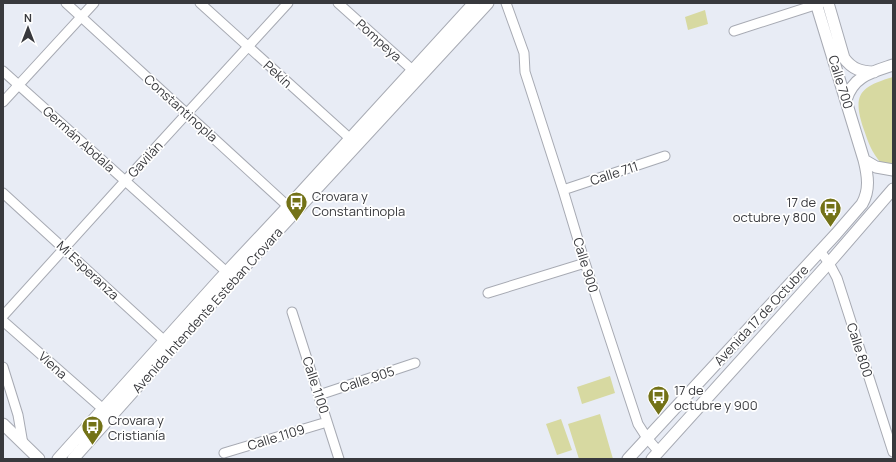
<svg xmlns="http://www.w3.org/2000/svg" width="896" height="462" font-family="Manrope,sans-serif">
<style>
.green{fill:#d7d9a1}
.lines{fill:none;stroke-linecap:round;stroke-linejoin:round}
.minor-casing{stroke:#a7aab3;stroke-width:11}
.major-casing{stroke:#a7aab3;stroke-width:13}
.minor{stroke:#fff;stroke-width:9}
.major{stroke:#fff;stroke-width:11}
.labels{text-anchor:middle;stroke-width:3.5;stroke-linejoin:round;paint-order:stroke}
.street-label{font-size:13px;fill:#38393d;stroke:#fff}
.poi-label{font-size:13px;fill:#38393d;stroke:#fff;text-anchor:start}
</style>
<rect width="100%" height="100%" fill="#e8ecf5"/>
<path class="green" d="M705 10 708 24 688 30 685 17Z
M893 77V165L881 163C871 151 869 144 864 130 852 95 859 87 893 77Z
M610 376 615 393 582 404 577 387Z
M600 414 613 459H579L568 424Z
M561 419 572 450 557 455 546 424Z"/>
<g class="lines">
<defs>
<path id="minor" d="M66 3 292 210
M200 3 355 143
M338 3 417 74
M506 3 524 53 525 72 535 103 563 190 585 263 638 424 647 438 659 452
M734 31 821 3
M3 71 231 276
M3 102 94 3
M563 190 665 156
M3 193 168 344
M820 251 829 263 837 278 893 452
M488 293 585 263
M292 312 339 459
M3 316 126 180 288 3
M3 321 103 409
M3 367 18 415 23 444
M319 395 415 363
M224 453 327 422"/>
<path id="major" d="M828 3 844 58C852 69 861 72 874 72
M846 100C853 76 872 72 893 65
M864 160 876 167 893 170
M3 424 39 459
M58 459 219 280 294 200 474 3
M73 459 237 275 488 3
M628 459 836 234 862 204C870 190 868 176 864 160L816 3
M652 459 829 263 893 189"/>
</defs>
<use href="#minor" class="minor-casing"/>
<use href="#major" class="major-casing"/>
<use href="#minor" class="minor"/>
<use href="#major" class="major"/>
</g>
<defs>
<symbol id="bus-pin" viewBox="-11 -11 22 30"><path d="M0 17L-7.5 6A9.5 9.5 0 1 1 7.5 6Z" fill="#737217" stroke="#fff"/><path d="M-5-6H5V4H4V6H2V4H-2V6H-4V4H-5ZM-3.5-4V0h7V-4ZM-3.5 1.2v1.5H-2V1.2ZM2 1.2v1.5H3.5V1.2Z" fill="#fff"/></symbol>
</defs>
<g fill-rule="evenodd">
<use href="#bus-pin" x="284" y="190" width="25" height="34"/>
<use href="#bus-pin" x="818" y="196" width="25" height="34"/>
<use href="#bus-pin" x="646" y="384" width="25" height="34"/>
<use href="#bus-pin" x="80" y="414" width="25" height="34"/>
</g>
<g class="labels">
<g class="street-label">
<text transform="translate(379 40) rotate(42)" y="5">Pompeya</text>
<text transform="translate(278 74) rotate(42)" y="5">Pekín</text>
<text transform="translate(841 82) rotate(73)" y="5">Calle 700</text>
<text transform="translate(181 108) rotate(42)" y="5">Constantinopla</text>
<text transform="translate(79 139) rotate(42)" y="5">Germán Abdala</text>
<text transform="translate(145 159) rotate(-47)" y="5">Gavilán</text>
<text transform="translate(614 173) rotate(-18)" y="5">Calle 711</text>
<text transform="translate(586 265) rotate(73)" y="5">Calle 900</text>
<text transform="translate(88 270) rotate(43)" y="5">Mi Esperanza</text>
<text transform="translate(207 310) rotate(-48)" y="5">Avenida Intendente Esteban Crovara</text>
<text transform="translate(761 315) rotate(-47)" y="5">Avenida 17 de Octubre</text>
<text transform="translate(860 350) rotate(72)" y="5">Calle 800</text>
<text transform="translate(53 365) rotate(42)" y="5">Viena</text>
<text transform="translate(367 379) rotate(-18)" y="5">Calle 905</text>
<text transform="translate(316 385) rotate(72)" y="5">Calle 1100</text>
<text transform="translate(276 437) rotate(-17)" y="5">Calle 1109</text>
</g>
<g class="poi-label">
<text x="312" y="201">Crovara y<tspan x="312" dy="15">Constantinopla</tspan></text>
<text x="816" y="207" text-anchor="end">17 de<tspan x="816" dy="15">octubre y 800</tspan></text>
<text x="674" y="395">17 de<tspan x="674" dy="15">octubre y 900</tspan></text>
<text x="108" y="425">Crovara y<tspan x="108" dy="15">Cristianía</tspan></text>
</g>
</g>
<rect width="896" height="462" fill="none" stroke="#38393d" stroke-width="8"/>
<g transform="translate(28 28)" stroke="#ffffff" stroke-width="3" paint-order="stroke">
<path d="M0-3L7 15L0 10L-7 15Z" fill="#38393d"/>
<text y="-6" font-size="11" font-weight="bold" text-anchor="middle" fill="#38393d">N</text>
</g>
</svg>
